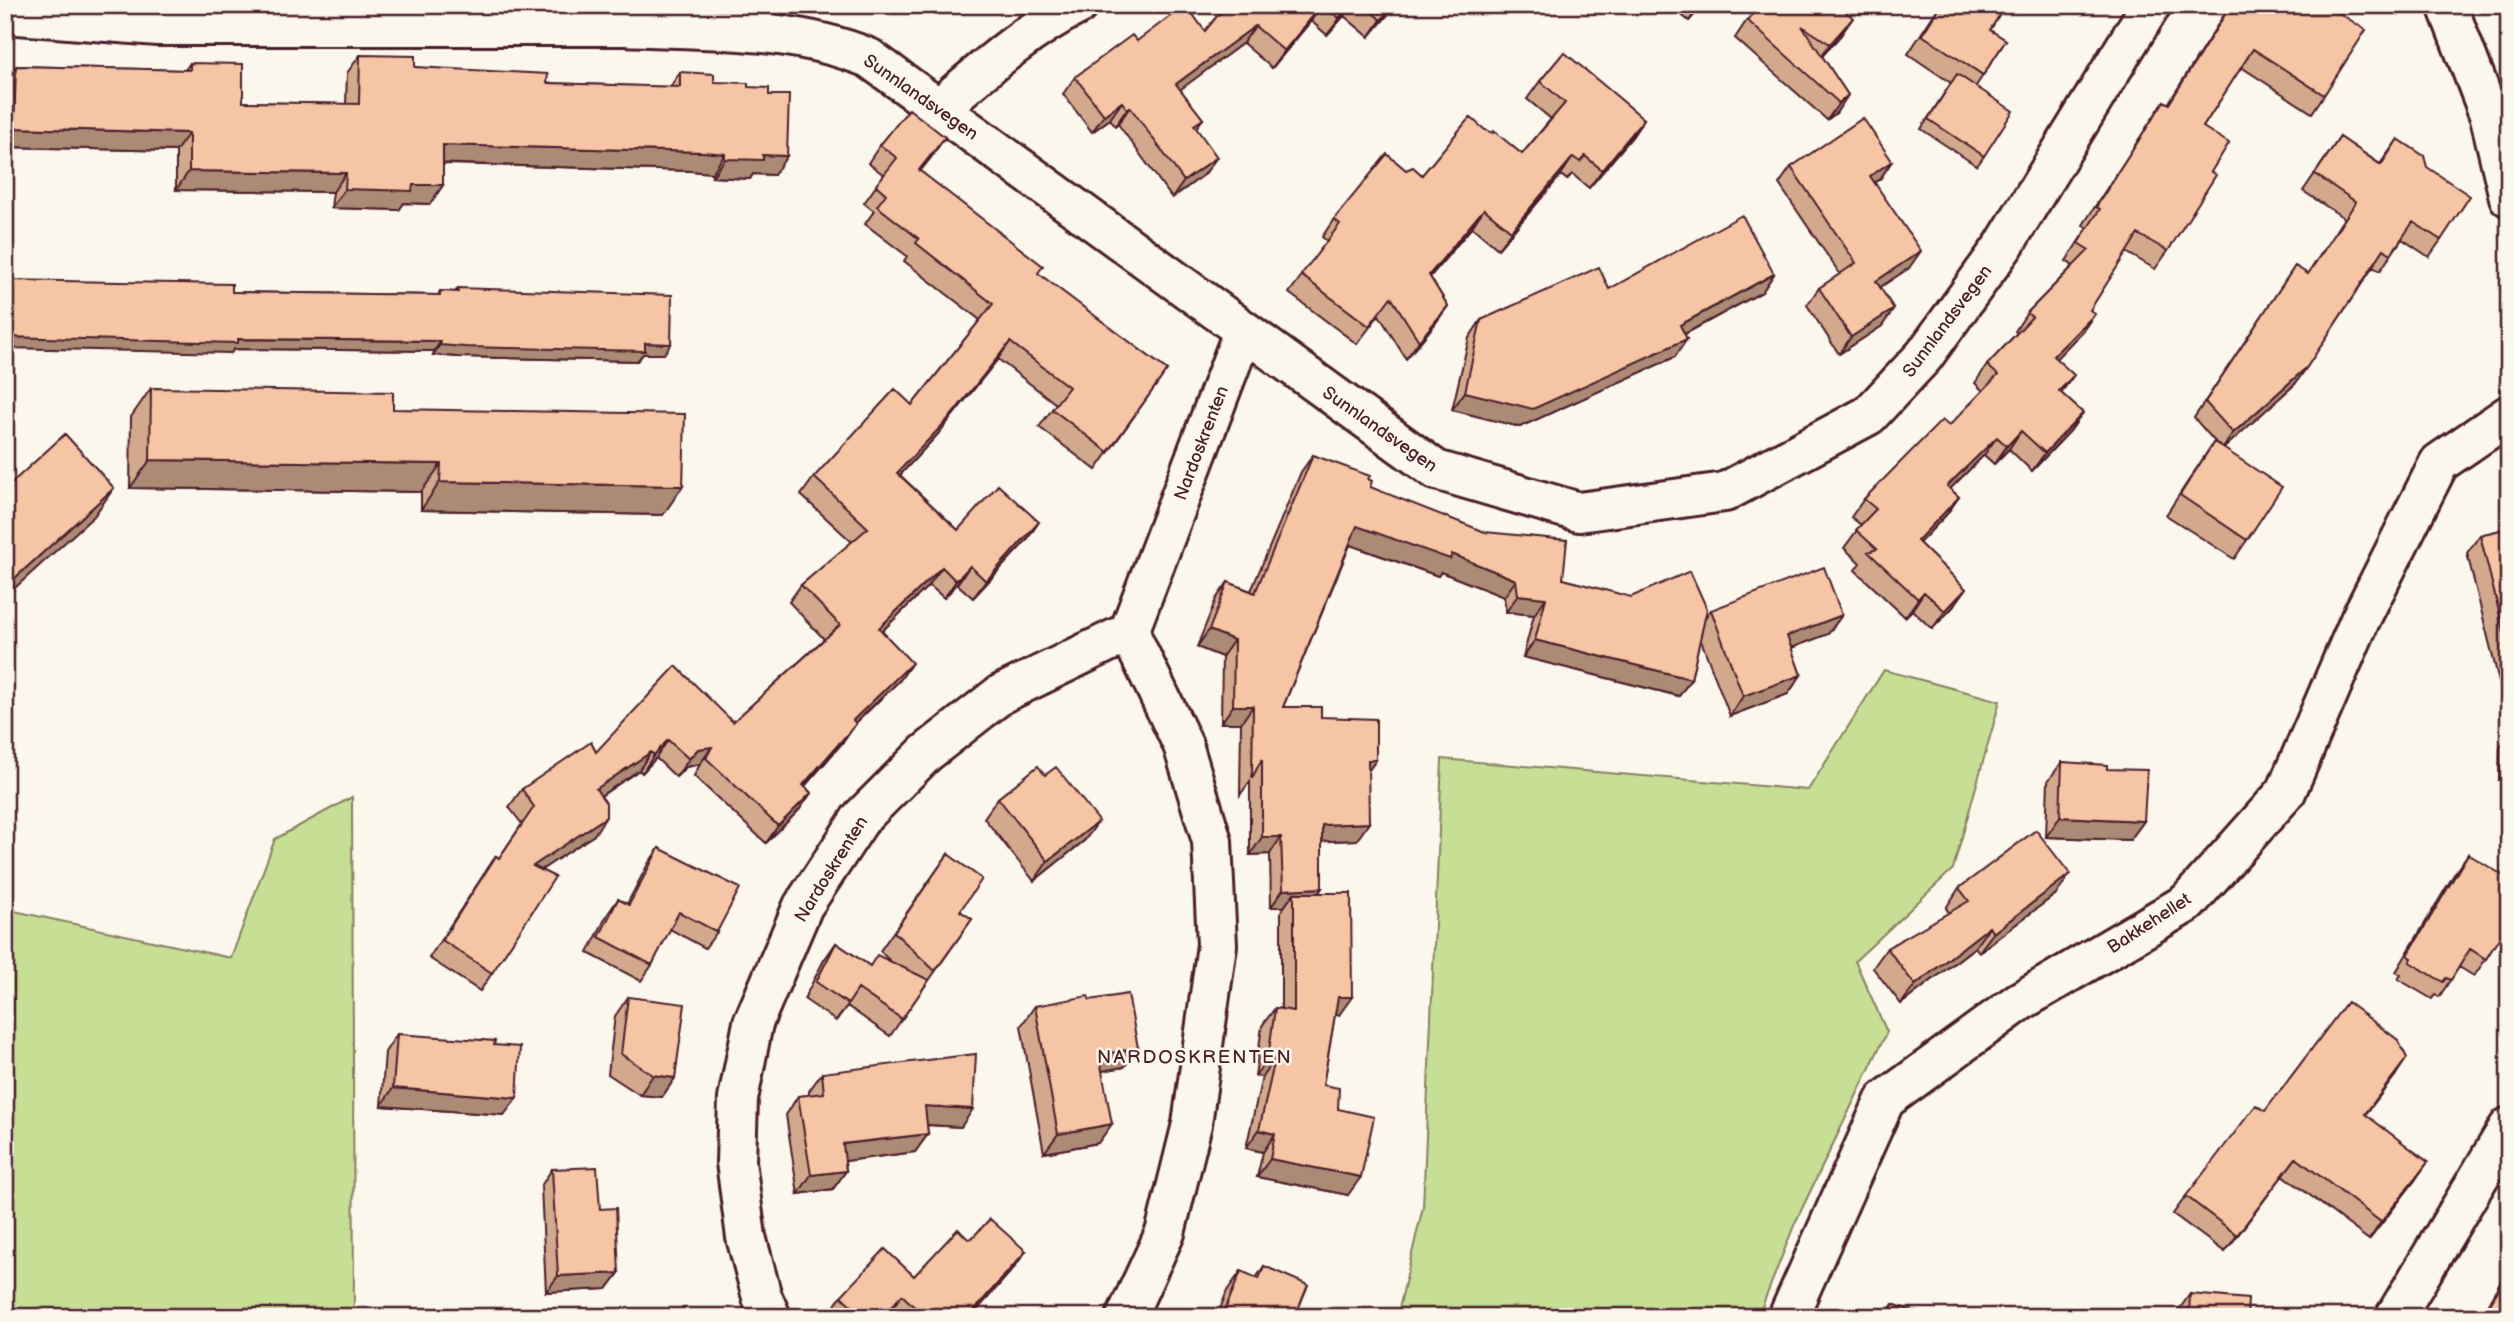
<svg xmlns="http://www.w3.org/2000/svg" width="2514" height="1322" font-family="'Balsamiq Sans',sans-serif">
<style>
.green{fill:#c6df95;stroke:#887f60;stroke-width:2}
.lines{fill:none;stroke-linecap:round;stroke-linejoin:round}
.street-casing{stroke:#4a1f2b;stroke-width:44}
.street{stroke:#fbf7ec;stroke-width:38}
.wall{fill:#d3a98e;stroke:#4a1f2b;stroke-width:2}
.shaded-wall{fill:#ac8a74;stroke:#4a1f2b;stroke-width:2}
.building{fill:#f5c5a5;stroke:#4a1f2b;stroke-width:2}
.labels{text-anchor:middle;stroke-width:5;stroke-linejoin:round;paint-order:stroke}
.street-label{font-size:18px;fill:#4a1f2b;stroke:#fbf7ec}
.neighbourhood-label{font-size:19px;letter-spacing:2px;fill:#4a1f2b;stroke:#fbf7ec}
</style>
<rect width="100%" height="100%" fill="#fbf7ec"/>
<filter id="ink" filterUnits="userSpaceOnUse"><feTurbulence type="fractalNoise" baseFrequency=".0143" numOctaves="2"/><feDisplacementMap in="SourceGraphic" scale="14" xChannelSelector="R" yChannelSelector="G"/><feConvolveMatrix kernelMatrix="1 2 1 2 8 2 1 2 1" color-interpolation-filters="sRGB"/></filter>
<g filter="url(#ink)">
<path class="green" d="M1884 670 2000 701 1953 869 1855 961 1887 1032 1795 1223 1758 1317H1397L1423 1207 1442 759 1808 790Z
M352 797 354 1317H5V909L231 958 275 839Z"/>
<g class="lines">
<defs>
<path id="street" d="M617 5 625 26C707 30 791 26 869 58L1436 470 1579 512 1725 492 1869 415 1924 356 2004 245 2151 5
M2447 5 2490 117 2509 197
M5 14 158 26H625
M939 108C982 71 1027 30 1078 5
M771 1317 762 1297 746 1237 736 1162 738 1099 753 1023 803 906 861 818 926 753 1001 694 1129 632 1243 332
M1126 1317 1165 1233 1192 1124 1217 945 1212 841 1183 745 1129 632
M1788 1317 1885 1100 2019 1002 2187 903 2286 792 2360 620 2439 463 2509 415
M2395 1317 2509 1127"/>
</defs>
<use href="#street" class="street-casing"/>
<use href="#street" class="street"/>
</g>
<path class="wall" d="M903 5H920L913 13Z
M1226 5H1396L1369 37 1344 16 1327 35 1311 21 1272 68 1243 43 1180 89 1203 119 1196 128 1205 174 1172 198 1118 124 1115 126 1110 119 1092 132 1063 94 1075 77 1137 41 1205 31Z
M1663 5H1702L1689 21 1673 8 1670 11Z
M1940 5H2006L1990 30 2006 40 1976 86 1984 156 1977 166 1921 129 1951 83 1908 54Z
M2230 5H2339L2336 11 2324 95 2312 113 2241 67 2203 127 2211 172 2168 251 2155 269 2126 252 2090 310 2082 332 2056 358 2061 393 2083 413 2070 431 2032 471 2009 449 1994 464 1984 455 1950 489 1959 497 1946 515 1919 543 1966 589 1953 607 1932 629 1912 610 1905 617 1855 570 1860 563 1844 548 1861 525 1851 517 1864 499 1949 426 1983 391 1975 383 1987 365 2017 333 2015 331 2027 313 2073 266 2066 261 2087 228 2083 225 2152 119 2164 101 2168 104Z
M1791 10 1841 35 1822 56 1848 95 1836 113 1827 120 1735 38 1747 20Z
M360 55 415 67 547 83 670 87 680 72 714 82 748 87 769 95 774 175 753 174 750 179 712 177V173L691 171 443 164V185L430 204 404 203 399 210 331 208 333 192 176 190V151L5 147V82L16 66 185 70 190 63 243 102 346 104 347 73Z
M1540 81 1644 119 1632 137 1589 188 1572 174 1567 180 1561 175 1498 249 1472 227 1430 277 1448 306 1435 324 1406 359 1379 315 1357 344 1289 293 1327 241 1322 237 1334 219 1406 170 1422 175 1485 130 1522 154 1551 119 1527 99Z
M2340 137 2380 164 2398 139 2441 240 2429 257 2402 239 2380 271 2373 267 2295 384 2223 448 2247 540 2234 559 2166 515 2214 442 2217 444 2194 418 2295 266 2308 274 2344 218 2303 191Z
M880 145 933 155 920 171 1038 274 1167 370 1096 470 1039 427 1056 404 998 359 938 434 900 475 958 530 1027 540 973 598 957 584 944 598 929 585 882 631 900 680 856 723 844 741 805 786 811 793 799 810 766 843 694 776 700 764 686 767 676 777 656 758 642 773 639 770 601 796 594 835 541 870 492 973 480 991 429 958 484 874 496 856 499 858 522 824 509 807 522 789 596 752 733 722 824 639 789 602 801 585 852 542 801 495 814 477 912 405 980 320 904 261 907 256 865 224 874 211 864 203 884 175 868 163Z
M1892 161 1880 179 1875 182 1909 268 1880 287 1882 326 1839 354 1807 305 1819 288 1840 274 1779 184 1791 167Z
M1774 274 1762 292 1685 334 1675 357 1520 427 1452 410 1469 338 1481 320 1609 289Z
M458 288 664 354H643L637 361 458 357 433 355 434 351 234 349 231 353 232 292 438 295 440 291 455 292Z
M151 388 393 409 663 515 421 510V492L130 488 131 417Z
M1313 455 1368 479 1370 487 1563 579 1704 619 1711 610 1842 615 1828 634 1791 648 1801 675 1788 694 1730 716 1700 638 1691 679 1679 696 1523 657 1534 615 1506 612 1504 597 1441 572 1438 576 1350 545 1283 707 1321 717 1376 760 1368 771 1357 840 1322 841V888L1318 893 1339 1015H1335L1323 1085 1338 1109 1348 1195 1257 1177 1263 1152 1246 1148 1262 1077 1255 1076 1262 1026 1275 1008 1281 1009V911L1284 907H1271L1270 854 1250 855V781L1240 795 1241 723H1221L1222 657 1197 647 1216 599 1228 582 1251 591 1301 472Z
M2509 528V722L2467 553 2480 535Z
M2509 734V780H2499L2500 747Z
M2062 762 2107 769 2144 821 2130 840 2046 837 2048 781Z
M1045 775 1085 840 1034 881 984 818 998 798Z
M659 848 717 932 705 948 670 929 652 965 641 981 588 953 607 915 618 899 627 904 648 864Z
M948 854 960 911 972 919 890 1036 847 1006 836 1021 804 999 824 960 836 943 870 966 891 962 880 951Z
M2468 854 2486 959 2474 976 2459 967 2439 997 2435 995 2432 999 2398 979 2401 975 2396 972 2456 871Z
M2070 874 2056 894 1979 952 1975 947 1901 1004 1873 968 1887 948 1949 913 1946 908 1959 888Z
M628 997 675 1078 662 1097 640 1095 608 1074 615 1016Z
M1090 1000 1138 1048 1124 1067 1102 1071 1098 1143 1044 1153 1021 1026 1035 1006Z
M397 1034 494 1045 504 1115 381 1106 385 1052Z
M822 1073 961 1127 927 1125 928 1134 915 1152 845 1161 846 1171 833 1189 798 1194 786 1115 798 1096 809 1095V1091Z
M2395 1076 2366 1114 2416 1179 2369 1240 2283 1175 2225 1252 2173 1214 2186 1196 2265 1111Z
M552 1169 600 1209 619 1273 607 1289 546 1292 541 1186Z
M968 1239 1026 1251 1014 1268 971 1317H895L890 1312 885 1317H834L830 1313 841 1296 914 1276Z
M1264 1266 1295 1317H1217L1227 1291 1241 1271 1256 1278Z
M2509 1270V1317H2480L2503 1277Z
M2190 1294 2247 1317H2178V1311Z
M1893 1304 1926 1317H1884Z"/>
<path class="shaded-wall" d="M1322 5 1311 21 1272 68 1284 51Z
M1350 5H1351L1344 16 1327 35Z
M1393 5H1396L1369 37 1381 20Z
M1700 5H1702L1689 21Z
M1853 18 1841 35 1817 62 1830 44Z
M1255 26 1243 43 1165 101 1176 84Z
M1848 95 1836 113 1827 120 1839 103Z
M1122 102 1110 119 1092 132 1104 115Z
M1130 107 1118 124 1115 126 1127 109Z
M1644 119 1632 137 1589 188 1602 170Z
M14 128 189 133 176 151 5 147V141Z
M945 137 933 155 907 188 919 170Z
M443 145 704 152 725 154 712 173 691 171 430 163Z
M763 155 787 156 774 175 753 174 750 179 712 177 725 159Z
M1217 157 1205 174 1172 198 1184 181Z
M1573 157 1561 175 1498 249 1511 231Z
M1892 161 1880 179 1858 193 1870 176Z
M189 171 346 173 333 192 176 190Z
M413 185H443L430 204 404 203 399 210 331 208 345 189Z
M1484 209 1472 227 1416 293 1429 275Z
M1921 251 1909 268 1864 298 1876 281Z
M1774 274 1762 292 1668 343 1680 325Z
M1448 306 1435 324 1406 359 1419 341Z
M1894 309 1882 326 1839 354 1851 337Z
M2095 314 2082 332 2041 374 2053 356Z
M5 337 441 341 434 351 234 349 231 353 5 348Z
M1687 339 1675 357 1520 427 1452 410 1465 392Z
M1010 342 998 359 938 434 885 491 897 473Z
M645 343 671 344 664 354H643L637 361 458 357 433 355 440 345Z
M2307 367 2295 384 2222 450 2233 433Z
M2074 375 2061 393 2059 391Z
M2083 413 2070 431 2032 471 2045 453Z
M2021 431 2009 449 1994 464 2007 446Z
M1997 437 1984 455 1935 504 1947 486Z
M150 460 441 464 421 492 130 488Z
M440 482 683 486 663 515 421 510Z
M114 488 94 516 5 597V587Z
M1959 497 1946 515 1904 559 1917 541Z
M1039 522 1027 540 973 598 986 581Z
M1357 526 1452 554 1516 580 1504 597 1441 572 1438 576 1345 543Z
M970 566 957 584 944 598 956 581Z
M942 567 929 585 867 646 879 628Z
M1966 589 1953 607 1932 629 1945 611Z
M1924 592 1912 610 1905 617 1918 599Z
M1518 595 1546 598 1534 615 1506 612Z
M1842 615 1828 634 1773 655 1787 636Z
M1209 630 1234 640 1222 657 1197 647Z
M1535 640 1691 679 1679 696 1523 657Z
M912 663 900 680 840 737 853 720Z
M1801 675 1788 694 1730 716 1743 696Z
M1233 706H1253L1241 723H1221Z
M856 724 844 741 791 802 803 785Z
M668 740 656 758 642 773 654 755Z
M712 747 700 764 686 767 676 777 689 759 698 749Z
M651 752 639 770 584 807 596 789Z
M1368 760H1376L1364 777Z
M2509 767V780H2499Z
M811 793 799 810 766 843 778 826Z
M606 817 594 835 520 884 533 866Z
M2060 817 2144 821 2130 840 2046 837Z
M1099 821 1085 840 1034 881 1048 861Z
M1369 823 1357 840 1310 842 1322 825Z
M1262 837H1281L1270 854 1250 855Z
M2070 874 2056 894 1979 952 1993 933Z
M1322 888 1310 905 1294 893 1284 907H1271L1283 890Z
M1989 927 1975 947 1901 1004 1915 985Z
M1338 997H1352L1339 1015H1325Z
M1138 1048 1124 1067 1085 1074 1099 1055Z
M1268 1058 1275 1059 1262 1077 1255 1076Z
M2407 1058 2395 1076 2352 1131 2365 1114Z
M653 1075 675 1078 662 1097 640 1095Z
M393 1088 517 1098 504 1115 381 1106Z
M925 1106 973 1109 961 1127 912 1124Z
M1112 1124 1098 1143 1044 1153 1058 1134Z
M1259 1130 1275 1134 1263 1152 1246 1148Z
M928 1134 915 1152 830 1163 843 1144Z
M2296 1158 2283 1175 2225 1252 2237 1235Z
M1270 1159 1361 1177 1348 1195 1257 1177Z
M2428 1162 2416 1179 2369 1240 2381 1222Z
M846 1171 833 1189 798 1194 811 1175Z
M1026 1251 1014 1268 971 1317H968Z
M619 1273 607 1289 546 1292 558 1276Z
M902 1295 885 1317H882Z"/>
<path class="building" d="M1185 5H1186L1205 31 1226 5H1322L1284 51 1255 26 1176 84 1203 119 1194 125 1217 157 1184 181 1130 107 1127 109 1122 102 1104 115 1075 77 1132 35 1137 41Z
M1324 5H1350L1339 18Z
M1364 5H1393L1381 20Z
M1760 5H1788L1791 10 1796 5H1839L1853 18 1830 44 1802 26 1848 95 1839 103 1747 20Z
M1941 5H2006L1990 30 2006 40 1983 75 1922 35Z
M2231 5H2339L2336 11 2366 30 2324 95 2253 49 2203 127 2229 143 2211 172 2216 175 2168 251 2138 234 2090 310 2095 314 2053 356 2074 375 2059 391 2083 413 2045 453 2021 431 2007 446 1997 437 1947 486 1959 497 1917 541 1966 589 1945 611 1924 592 1918 599 1868 552 1877 549 1856 530 1876 509 1864 499 1942 420 1949 426 1998 375 1987 365 2032 317 2027 313 2089 250 2078 243 2100 209 2096 207 2164 101 2169 104Z
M1564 52 1644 119 1602 170 1585 156 1580 162 1573 157 1511 231 1484 209 1429 275 1448 306 1419 341 1391 297 1369 326 1301 275 1340 224 1334 219 1387 154 1406 170 1413 167 1422 175 1470 117 1485 130 1493 133 1494 131 1522 154 1565 103 1540 81Z
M360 55 415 56V67L548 74 547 83 680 87V72L714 74V82L748 83V87L769 88V95H789L787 156 763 155V160L725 159V154L704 152 443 145V185H413L412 191 345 189 346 173 189 171V133L14 128 16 66 190 70V63L243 64V102L359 104Z
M1957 74 2013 111 1984 156 1928 119Z
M909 109 945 137 919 170 1043 266 1038 273 1167 370 1108 452 1052 409 1069 387 1010 342 951 416 897 473 958 530 998 485 1039 522 986 581 970 566 956 581 942 567 879 628 912 663 853 720 856 724 803 785 811 793 778 826 706 758 712 747 698 749 689 759 668 740 654 755 651 752 596 789 606 803V817L533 866 555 877 492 973 442 940 496 856 499 858 534 807 522 789 591 742 596 752 676 666 733 722 840 625 801 585 868 528 814 477 895 389 912 405 993 304 916 243 919 239 877 206 886 194 876 185 897 158 880 145Z
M1863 118 1892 161 1870 176 1921 251 1876 281 1894 309 1851 337 1819 288 1856 263 1791 167Z
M2340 137 2381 165 2398 139 2424 156 2427 167 2470 196 2441 240 2413 222 2391 254 2384 249 2307 367 2233 433 2205 402 2295 266 2308 274 2356 202 2315 174Z
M1742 215 1774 274 1680 325 1687 339 1533 409 1465 392 1481 320 1599 267 1609 289Z
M5 280 232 284V292L440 295V291L458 292V288L672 295 671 344 645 343V351L465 347 440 345 441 341 238 339V343L5 337Z
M151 388 393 392V409L685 414 683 486 440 482 441 464 150 460Z
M65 434 114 488 5 587V489Z
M2214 442 2282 487 2247 540 2180 495Z
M1313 455 1370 476 1368 479 1372 481 1370 487 1485 532 1567 540 1563 579 1631 597 1690 571 1707 609 1691 679 1535 640 1546 598 1518 595 1516 580 1452 554 1450 559 1357 526 1283 707H1321V717L1376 719V760H1368L1369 823 1322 825V888L1283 890 1281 837H1262V759L1252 778 1253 706H1233L1234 640 1209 630 1228 582 1255 593Z
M2509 528V652L2480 535Z
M1824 567 1842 615 1787 636 1801 675 1743 696 1711 610Z
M2062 762 2107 765V769L2147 770 2144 821 2060 817Z
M1038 766 1045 775 1056 767 1099 821 1048 861 998 798Z
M2036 830 2070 874 1993 933 1989 927 1915 985 1887 948 1969 901 1959 888Z
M659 848 740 888 717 932 679 912 652 965 599 937 618 899 629 905Z
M948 854 982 879 960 911 972 919 935 971 894 932Z
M2468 854 2509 879V922L2486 959 2470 949 2451 980 2446 978 2443 982 2410 962 2412 958 2408 955Z
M1294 893H1351L1352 997H1338L1323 1085 1339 1088 1338 1109 1374 1117 1361 1177 1270 1159 1275 1134 1259 1130 1275 1059 1268 1058 1275 1008 1294 1011Z
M836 943 870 966 877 955 929 980 902 1019 858 989 848 1004 816 982Z
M1128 994 1138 1048 1099 1055 1112 1124 1058 1134 1035 1006 1088 996 1090 1000Z
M628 997 685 1004 675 1078 653 1075 621 1054Z
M2347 1002 2398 1040 2407 1058 2365 1114 2428 1162 2381 1222 2296 1158 2237 1235 2186 1196 2256 1105 2265 1111Z
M397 1034 495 1041 494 1045 520 1047 517 1098 393 1088Z
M976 1054 973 1109 925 1106 928 1134 843 1144 846 1171 811 1175 798 1096 824 1093 822 1073Z
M597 1167 600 1209 616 1208 619 1273 558 1276 552 1169Z
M990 1219 1026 1251 968 1317H925L902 1295 882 1317H864L841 1296 885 1249 914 1276 958 1229 968 1239 972 1238Z
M1264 1266 1308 1285 1295 1317H1222L1241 1271 1259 1279Z
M2509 1272V1317H2482Z
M2190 1294 2248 1299 2247 1317H2189Z
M1893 1304 1926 1317H1888Z"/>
</g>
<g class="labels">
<g class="street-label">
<text transform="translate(921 97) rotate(35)" y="6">Sunnlandsvegen</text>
<text transform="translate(1947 321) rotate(-53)" y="6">Sunnlandsvegen</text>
<text transform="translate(1380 429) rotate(35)" y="6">Sunnlandsvegen</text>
<text transform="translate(1201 443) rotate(-69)" y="6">Nardoskrenten</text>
<text transform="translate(831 869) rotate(-58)" y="6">Nardoskrenten</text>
<text transform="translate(2149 923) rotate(-33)" y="6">Bakkehellet</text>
</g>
<g class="neighbourhood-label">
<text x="1195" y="1063">NARDOSKRENTEN</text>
</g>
</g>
<rect width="2514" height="1322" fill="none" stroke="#fbf7ec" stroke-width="28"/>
<rect x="14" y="14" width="2486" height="1294" fill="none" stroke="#4a1f2b" stroke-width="2.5" filter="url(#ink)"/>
</svg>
